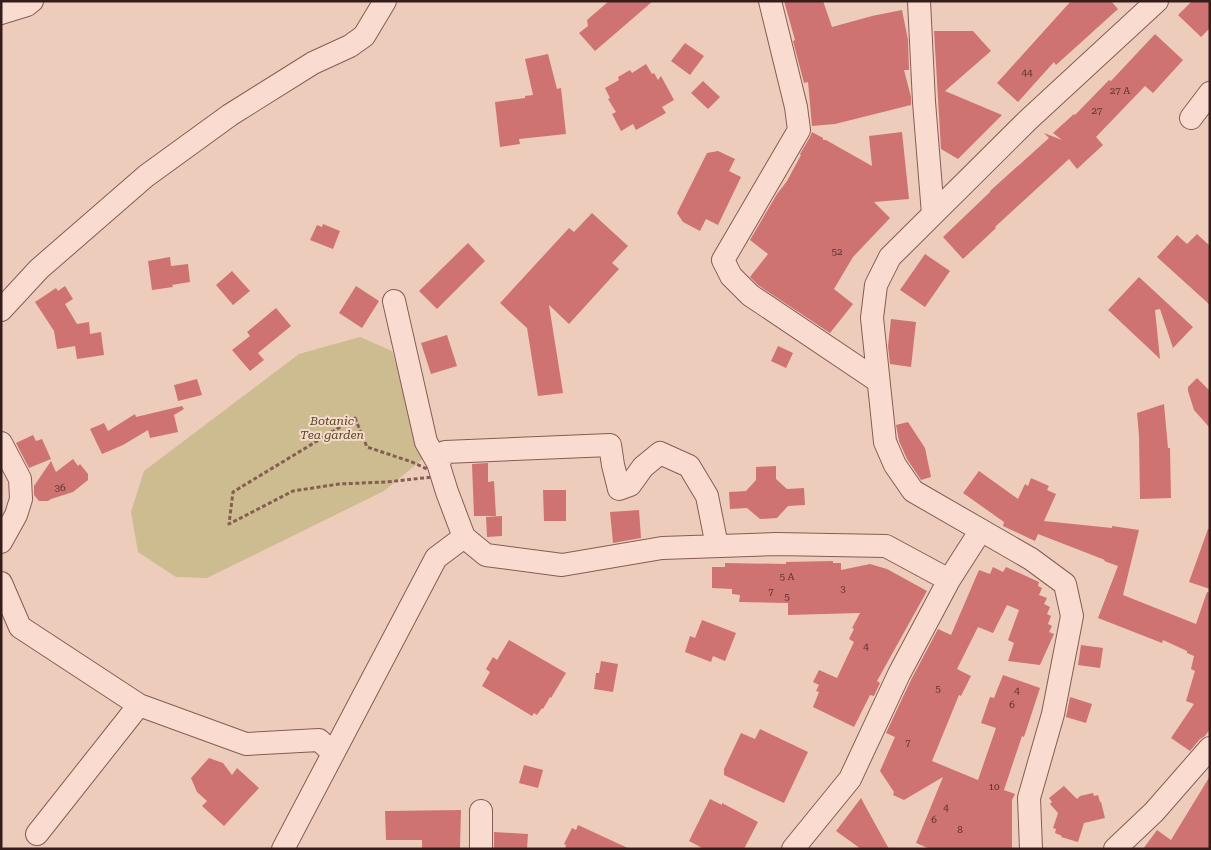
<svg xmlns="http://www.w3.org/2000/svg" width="1211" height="850" font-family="'Roboto Serif',serif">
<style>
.green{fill:#ccbc90}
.building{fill:#ce7371}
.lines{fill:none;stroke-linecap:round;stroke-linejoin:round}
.minor-casing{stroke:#865c55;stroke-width:24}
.path{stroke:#865c55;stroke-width:3;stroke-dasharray:4 2.5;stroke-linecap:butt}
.minor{stroke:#f9dccf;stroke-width:22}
.labels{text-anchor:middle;stroke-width:4;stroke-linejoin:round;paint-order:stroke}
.number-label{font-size:10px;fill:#5b3230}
.park-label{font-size:12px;font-style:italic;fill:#524b21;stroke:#f6d9cc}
</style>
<rect width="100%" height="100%" fill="#eeccbc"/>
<path class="green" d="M360 337 392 351 424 458 384 491 207 578 176 577 138 552 131 512 144 471 299 354Z"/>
<path class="building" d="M609 1H653L595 51 579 33 588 26 587 20Z
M784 1H823L832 27 872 16 902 10 908 40 909 70H904L911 97V105L835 124 812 126 808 82 804 83 793 41 795 40Z
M1071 1H1111L1118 9 1056 65 1054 62 1018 102 997 83Z
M1192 1H1210V28L1201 37 1178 15Z
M934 31H973L991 51 945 91 1002 115 958 159 941 149Z
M1155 34 1183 60 1153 93 1145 86 1096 137 1103 145 1077 169 1069 159 995 227 996 228 963 259 943 237 990 192V191L1049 138 1044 133 1062 140 1053 133 1074 114 1075 115 1109 80 1111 81Z
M685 43 704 56 690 75 671 61Z
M548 54 557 89 561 88 566 134 519 139 520 144 500 147 495 102 525 98V96L533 95 525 59Z
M646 64 652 74 654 73 658 80 661 76 674 100 662 107 666 113 636 130 633 124 621 131 612 114 616 112 608 99 610 98 605 88 619 80 618 77 630 70 632 73Z
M703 81 720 97 708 109 691 93Z
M812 132 823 138V140H826L872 166 869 136 902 132 909 199 874 202 890 218 853 257 834 289 853 304 830 333 758 285 750 277 768 254 750 240 777 194 787 181 801 155 800 154 810 137Z
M718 151 735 159 729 171 741 177 718 225 706 219 700 231 683 222 677 213 707 153Z
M592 213 628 246 612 263 619 269 569 324 549 305 563 393 538 396 527 328 500 303 569 228 574 232Z
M323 224 340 231 333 249 310 240 317 225 322 227Z
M1197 234 1210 246V305L1157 257 1177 235 1187 244Z
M468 243 485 261 437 309 419 291Z
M925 254 950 271 925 307 900 290Z
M170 257 171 266 188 264 190 282 172 285 173 287 152 290 148 261Z
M232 271 250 291 233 305 216 285Z
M1139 277 1193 327 1173 348 1160 309 1155 310 1160 359 1108 310Z
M65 286 73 299 65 304 77 324 89 322 90 334 101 332 104 355 77 359 75 346 57 349 54 331 35 302 56 288 58 291Z
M356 286 379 301 362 328 339 313Z
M276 308 291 326 258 353 264 360 250 371 232 350 250 336 247 332Z
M891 319 916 322 911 367 890 364 888 346Z
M447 335 457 366 431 374 421 343Z
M778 346 793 353 786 368 771 361Z
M1197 378 1210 391V428L1194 410 1188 391V387Z
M197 379 202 395 178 401 174 385Z
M1164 404 1168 448H1170L1171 498 1140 499 1139 436 1137 413Z
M182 406 184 409 174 415 178 432 150 438 148 430 123 445 102 454 90 429 104 423 108 431 135 414 136 417Z
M908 422 925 448 931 477 921 480 907 459 899 441 896 425Z
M33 435 36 441 42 439 51 459 29 468 16 443Z
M73 459 78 466 80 464 88 474V480L73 492 51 499 48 501H39L34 495V486L51 461 56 472Z
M488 463V482L494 481 496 516H474L472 464Z
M776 466V479L787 489 804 488 805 505 788 506 777 518 760 519 747 508 730 509 729 492 746 491 756 480V467Z
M979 471 1018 499 1025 484 1028 486 1031 478 1049 486 1047 490 1056 494 1044 521 1112 528V526L1139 530 1123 595 1196 624 1207 592 1210 593V729L1205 736 1200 739 1190 751 1171 738 1194 704 1186 701 1195 671 1191 669 1194 656 1187 653V651L1163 640 1162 643 1098 618 1118 566 1104 561 1105 560 1038 534 1035 541 1003 526 1004 522 963 493Z
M543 490H566V521H544Z
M639 510 641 538 613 543 610 512Z
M502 516V536L487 537 486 517Z
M1208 529H1210V589L1189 582Z
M833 561V563H841V570L870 564 887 569 927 591 877 681 880 683 874 696 870 695 854 727 813 707 819 692 816 691 819 685 813 682 819 670 837 678 854 642 849 639 854 629 852 628 860 613 788 615V603L739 602 740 595 732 594V589L712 588V567H725V563L786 564V562Z
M993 567 1003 572 1006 567 1039 582 1038 586 1042 588 1039 595 1047 598 1044 604 1050 607 1047 614 1051 616 1048 624 1052 626 1049 632 1054 634 1040 665 1008 661 1014 643 1008 640 1019 610 1007 605 993 633 978 627 957 669 971 676 961 696 959 695 932 761 978 780 996 728 981 723 990 697 994 698 1003 675 1040 688 1024 737 1022 736 1004 790 1015 794 1012 800V849H930L916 843 943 777 904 800 893 795 894 792 880 771 895 737 886 733 911 680 938 629 951 635 979 570 990 574Z
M702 620 736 633 725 661 713 656 711 662 685 652 690 636 695 638Z
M509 640 566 673 551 698 550 697 543 709 542 708 537 715 534 713 532 716 482 686 490 672 486 669 493 657 497 660Z
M1081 645 1103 648 1100 668 1078 665Z
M601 661 618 664 613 692 594 689 596 673H599Z
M1070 697 1092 704 1086 723 1066 717Z
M760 729 808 752 784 803 724 775V769L741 733 755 739Z
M209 758 223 763 232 775 237 768 259 788 224 826 202 806 207 801 197 792 191 778Z
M524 765 543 770 538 788 519 783Z
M1210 776V849H1143L1157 830 1171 840Z
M1064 786 1077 799 1080 796 1093 793 1094 796 1098 795 1100 802H1101L1105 818 1084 823 1078 842 1061 837 1062 836 1055 833 1056 829 1053 828 1058 813 1050 804 1052 802 1049 798Z
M861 798 868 811 889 849H861L836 831Z
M710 799 722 805V803L758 822 744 849H704L689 841Z
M461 810 460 849H422V840H386L385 811Z
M578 825 630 849H565L566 845 564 844 572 828 576 830Z
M494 832 528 834 527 849H494Z"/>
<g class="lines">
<defs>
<path id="minor" d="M770 1 796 107 799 130 723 260 731 276 750 295 878 381
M919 1 924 102 933 214
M1 13 27 5 32 1
M1191 118 1210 93
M394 301 426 442 438 463
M1 310 39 269 146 176 230 115 313 63 350 46 364 36 385 1
M1 443 20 479 21 499 16 515 1 542
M717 546 707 496 689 466 660 453 643 467 630 485 619 489 613 465 610 445 445 452 438 463 447 492 464 537 486 555 562 565 662 548 776 544 886 546 949 580
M1 583 20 627 139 705 246 744 319 740 333 753
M481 811V849
M37 834 139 705
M283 849 436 558 464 537
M793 849 850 779 899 674 949 580 981 530
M1031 849 1029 798 1053 714 1072 616 1065 584 1031 559 913 491 895 465 885 442 872 318 876 285 890 257 1028 120 1157 1
M1115 849 1154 812 1210 748"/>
</defs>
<use href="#minor" class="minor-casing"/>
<path class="path" d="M355 418 367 447 412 462 442 476 386 482 339 484 293 491 229 524 233 492Z"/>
<use href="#minor" class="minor"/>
</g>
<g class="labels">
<g class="number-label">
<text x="1027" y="76">44</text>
<text x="1120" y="94">27 A</text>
<text x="1097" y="114">27</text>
<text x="837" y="255">52</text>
<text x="60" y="491">36</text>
<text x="787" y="580">5 A</text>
<text x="843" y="592">3</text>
<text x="771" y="595">7</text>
<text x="787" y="600">5</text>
<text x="866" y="650">4</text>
<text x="938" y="692">5</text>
<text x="1017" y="694">4</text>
<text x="1012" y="708">6</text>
<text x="908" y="746">7</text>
<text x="994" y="790">10</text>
<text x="946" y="811">4</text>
<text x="934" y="823">6</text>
<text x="960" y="833">8</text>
</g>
<g class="park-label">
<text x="332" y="425">Botanic<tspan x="332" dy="14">Tea garden</tspan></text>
</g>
</g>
<rect width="1211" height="850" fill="none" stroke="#351d1b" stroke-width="5"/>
</svg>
